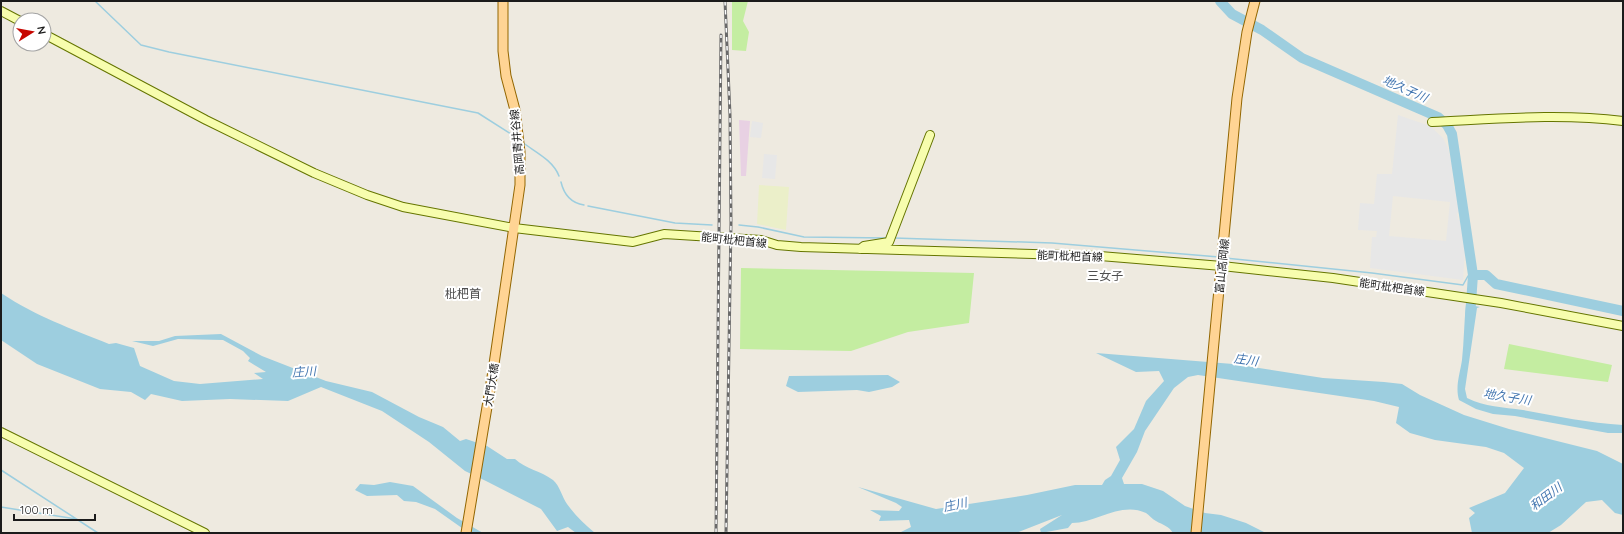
<svg xmlns="http://www.w3.org/2000/svg" width="1624" height="534" font-family="Quicksand,'Noto Sans JP',sans-serif">
<style>
.industrial{fill:#e8d1e3}
.farmland{fill:#ebefc9}
.grass{fill:#c4eda1}
.parking{fill:#e7e7e7;fill-rule:evenodd}
.water{fill:#9dcedf}
.lines{fill:none;stroke-linecap:round;stroke-linejoin:round}
.stream{stroke:#9dcedf;stroke-width:1.5}
.river{stroke:#9dcedf;stroke-width:10}
.secondary-casing{stroke:#657500;stroke-width:10}
.primary-casing{stroke:#936600;stroke-width:11}
.secondary{stroke:#f7fdae;stroke-width:8}
.primary{stroke:#ffd494;stroke-width:9}
.rail-casing{stroke:#696969;stroke-width:3}
.rail{stroke:#fff;stroke-width:1.5;stroke-dasharray:4.5;stroke-linecap:butt}
.labels{text-anchor:middle;stroke-width:4;stroke-linejoin:round;paint-order:stroke}
.street-label{font-size:11px;fill:#1b1b1b;stroke:#fff}
.water-label{font-size:12px;font-style:italic;fill:#4376b0;stroke:#fff}
.neighbourhood-label{font-size:12px;fill:#4e4e4e;stroke:#fff}
</style>
<rect width="100%" height="100%" fill="#eeeae0"/>
<path class="industrial" d="M739 120 750 121 746 176H741Z"/>
<path class="farmland" d="M759 185 789 187 786 230 757 224Z"/>
<path class="grass" d="M732 1H748L743 21 749 32 746 51 732 50Z
M741 268 974 273 969 323 908 332 851 351 740 349Z
M1509 344 1612 365 1608 382 1504 369Z"/>
<path class="parking" d="M1398 115 1430 126 1443 138 1448 148 1452 165 1454 188H1458L1461 212 1457 213 1458 220H1462L1465 249 1463 280 1370 268 1372 237H1376L1377 231 1358 230 1360 203 1374 204 1377 174H1392ZM1393 196 1450 202 1446 241 1389 236Z
M752 121 763 123 761 138 750 137Z
M764 154 777 155 775 179 762 178Z"/>
<path class="water" d="M1 293C37 317 70 328 109 344L116 343 134 348 140 366 174 381 200 384 263 379 254 373 266 372 248 361 250 358 243 351 223 340 178 339 153 346 132 341H159L175 336 221 334 262 356 326 381 372 392 419 417 443 427 460 441 466 439 487 446 507 459H515C526 469 541 471 553 480 560 486 562 497 567 504 575 515 584 524 595 533H576L568 527 557 531 541 509 486 481 465 471 429 442 382 411 321 387 288 401 230 399 182 401 151 394 145 400 131 392 100 389 37 364 1 340Z
M1466 304 1480 307 1477 308 1465 389 1467 398C1485 407 1503 407 1523 410 1556 416 1589 423 1623 425V433H1608L1515 416 1493 414 1476 409 1459 400C1455 386 1460 374 1462 360 1464 341 1464 323 1466 304Z
M1096 353 1233 364 1323 378 1384 382 1402 384 1420 395 1464 415 1509 429 1597 451 1623 464V515L1615 513 1602 500 1586 502 1561 525 1548 533H1472L1469 518 1475 513 1469 508 1505 493 1524 468 1504 453 1486 447 1435 440 1410 433 1396 423 1399 407 1374 401 1198 375 1188 377 1174 388 1145 431 1137 452 1122 478 1124 484H1142L1163 491 1185 506 1205 513 1221 515 1246 523 1266 533H1173C1169 526 1163 525 1156 521 1152 519 1149 515 1146 513 1121 501 1096 523 1072 523L1068 528 1041 533 1040 529 1062 515 1016 533H899L911 527 909 520 879 521 881 516 870 510 899 511 902 507 896 503 858 487 936 509 1027 495 1075 485H1102L1105 480 1111 476 1120 460 1116 447 1134 429 1146 401 1164 381 1159 371 1136 372Z
M888 375 900 382 892 387 869 392 857 390 798 392 786 386 789 376Z
M390 482 413 486 457 518 483 533H469L435 509 416 502 404 501 397 495 367 496 355 490 360 484 374 485Z"/>
<g class="lines">
<path class="stream" d="M95 1 141 45 169 52 478 113 514 136
M522 142C535 152 553 160 559 176
M561 182C564 195 571 203 584 205
M588 206 675 223 712 225
M739 225 758 227 804 237 888 238
M894 238 1052 243 1219 257
M1225 258 1372 273 1463 285 1468 276 1473 275
M1 470 98 533
M1 507 76 519"/>
<path class="river" d="M1220 1 1232 14 1262 30 1302 58 1438 117 1447 125 1452 134 1473 275 1470 317
M1473 275H1486L1496 284 1623 311"/>
<defs>
<path id="secondary" d="M1 11 20 21
M44 34 206 120 314 173 367 195 403 207 514 228 633 242 664 234 761 240 777 245 801 247 1100 256 1222 266 1333 278 1501 303 1623 326
M1432 122C1496 119 1559 113 1623 121
M860 249 864 246 889 242 930 135
M1 432 205 533"/>
<path id="primary" d="M466 533 493 371 520 185V152L515 110 506 76 503 51V1
M1196 533 1237 98 1247 32 1255 1"/>
</defs>
<use href="#secondary" class="secondary-casing"/>
<use href="#primary" class="primary-casing"/>
<use href="#secondary" class="secondary"/>
<use href="#primary" class="primary"/>
<defs>
<path id="rail" d="M725 1 730 115 731 223 726 533
M716 533 721 35"/>
</defs>
<use href="#rail" class="rail-casing"/>
<use href="#rail" class="rail"/>
</g>
<g class="labels">
<g class="street-label">
<text transform="translate(517 142) rotate(-95)" y="4">高岡青井谷線</text>
<text transform="translate(734 240) rotate(6)" y="4">能町枇杷首線</text>
<text transform="translate(1070 256) rotate(2)" y="4">能町枇杷首線</text>
<text transform="translate(1222 266) rotate(-84)" y="4">富山高岡線</text>
<text transform="translate(1392 287) rotate(8)" y="4">能町枇杷首線</text>
<text transform="translate(491 385) rotate(-81)" y="4">大門大橋</text>
</g>
<g class="water-label">
<text transform="translate(1405 89) rotate(24)" y="4">地久子川</text>
<text transform="translate(1246 360) rotate(8)" y="4">庄川</text>
<text transform="translate(304 372) rotate(-4)" y="4">庄川</text>
<text transform="translate(1507 397) rotate(9)" y="4">地久子川</text>
<text transform="translate(1546 497) rotate(-37)" y="4">和田川</text>
<text transform="translate(955 505) rotate(-13)" y="4">庄川</text>
</g>
<g class="neighbourhood-label">
<text x="1105" y="280">三女子</text>
<text x="463" y="298">枇杷首</text>
</g>
</g>
<rect width="1624" height="534" fill="none" stroke="#1b1b1b" stroke-width="4"/>
<g transform="translate(32 32) rotate(79)"><circle r="19" fill="#ffffff" stroke="#a4a4a4"/>
<path d="M0-3L7 15L0 10L-7 15Z" fill="#c70600"/>
<text y="-6" font-size="11" font-weight="bold" text-anchor="middle" fill="#1b1b1b">N</text>
</g>
<path d="M14 514v6h81v-6" fill="none" stroke="#1b1b1b" stroke-width="2"/>
<text x="20" y="514" font-size="12" fill="#1b1b1b" stroke="#ffffff" stroke-width="3" paint-order="stroke">100 m</text>
</svg>
